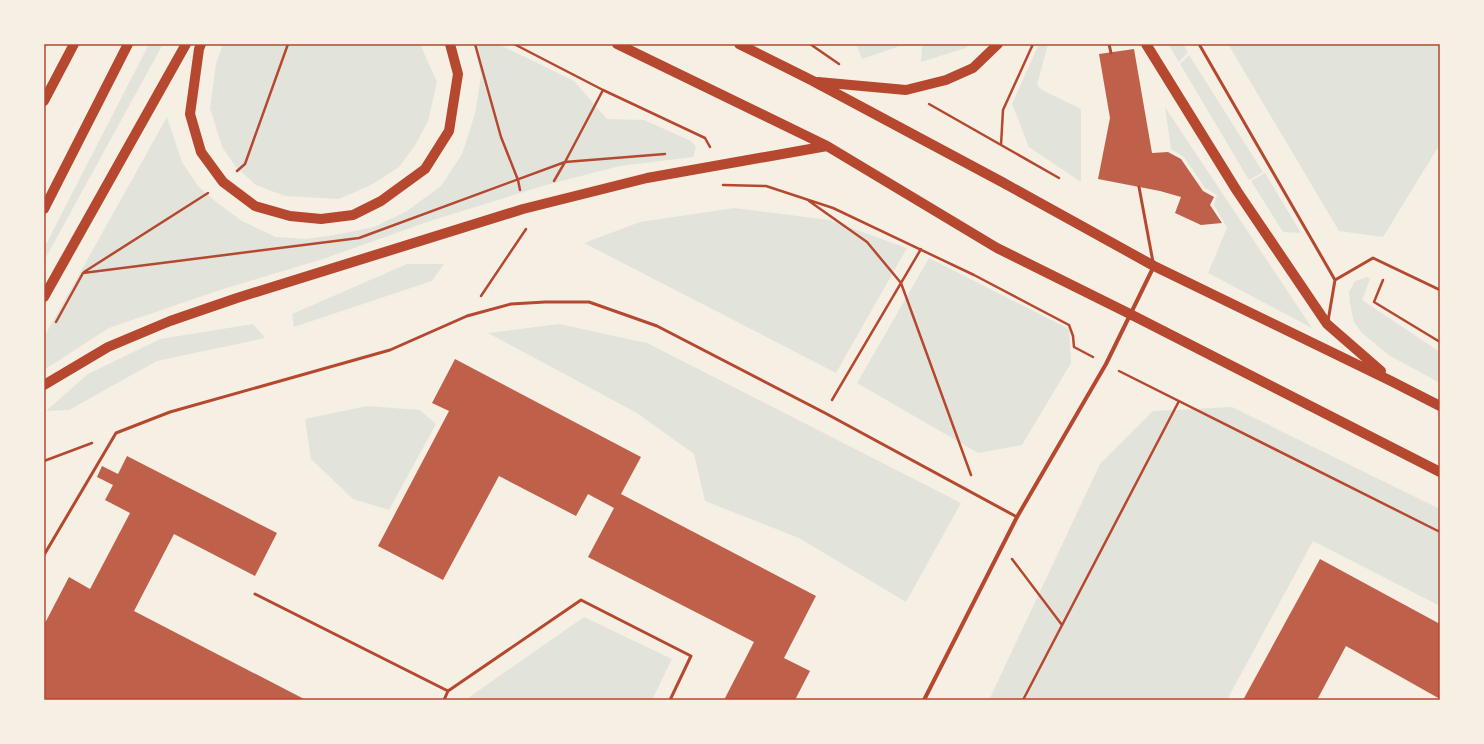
<svg xmlns="http://www.w3.org/2000/svg" width="1484" height="744" font-family="'Noto Sans',sans-serif">
<style>
.green{fill:#e2e4dc}
.building{fill:#bf614a}
.lines{fill:none;stroke-linecap:round;stroke-linejoin:round}
.path{stroke:#b5482f;stroke-width:2.5}
.service{stroke:#b5482f;stroke-width:3}
.minor{stroke:#b5482f;stroke-width:4}
.primary{stroke:#b5482f;stroke-width:10}
.neatline{fill:none;stroke:#b5482f;stroke-width:1.5}
</style>
<rect width="100%" height="100%" fill="#f6efe4"/>
<path class="green" d="M149 44H163L44 261V248Z
M223 44H420L437 82 428 121 416 144 399 167 371 185 339 199 285 196 256 185 236 167 222 147 210 108 216 64Z
M474 44H498L574 81 607 119 644 120 691 141 696 147 693 157 620 166 546 185 427 222 323 259 220 290 109 328 44 370V337L167 117 182 162 198 186 215 201 242 221 276 237 306 239 334 235 374 227 407 211 441 186 462 154 475 114 481 76Z
M856 44H969L966 48 921 62 922 45 900 46 862 59Z
M1039 44H1048L1037 85 1042 90 1081 109V182L1029 147 1012 104Z
M1168 44H1183L1188 52 1179 62Z
M1228 44H1440V144L1383 237 1339 231Z
M1189 55 1263 172 1249 180 1180 64Z
M1165 107 1312 328 1208 273 1227 228 1214 205 1217 195 1205 188 1184 157 1171 149Z
M1265 173 1301 233 1283 232 1251 181Z
M734 208 829 220 907 248 836 373 584 243 640 222Z
M929 258 1069 329 1071 363 1022 445 978 453 857 383Z
M407 264H444L432 281 294 327 292 314Z
M1367 277 1370 279 1362 300 1440 352V383L1390 356 1362 333 1354 322 1350 304 1349 292 1355 281Z
M253 324 265 338 157 361 69 410 46 411 88 374 160 339Z
M559 324 647 343 961 503 906 602 799 538 705 501 694 454 637 413 488 333Z
M367 406 420 410 436 424 389 510 353 499 311 459 305 419Z
M1232 407 1440 509V606L1313 541 1227 700H989L1100 464 1153 411Z
M584 617 672 659 652 700H465Z"/>
<path class="building" d="M1134 49 1152 153 1168 152 1181 159 1203 191 1214 197 1210 205 1222 223 1201 225 1175 213 1181 197 1160 191 1098 179 1110 118 1099 54Z
M455 359 641 457 621 494 816 596 784 658 810 671 795 700H724L754 642 588 557 614 508 588 494 576 516 499 476 443 580 378 546 449 411 432 403Z
M127 456 277 533 255 576 174 534 134 611 306 700H44V625L69 577 90 589 130 513 105 500 113 485 97 477 102 466 118 474Z
M1320 559 1440 624V699L1346 646 1317 700H1243Z"/>
<g class="lines">
<path class="path" d="M475 44 501 137 518 180 520 190
M514 44 603 90 705 138 710 147
M810 44 839 64
M929 104 1059 178
M1001 145 1003 110 1033 44
M237 171 245 164 288 44
M554 181 565 162 665 154
M723 185 766 186 833 208 974 275 1069 325 1073 336 1074 347 1093 357
M809 201 867 242 901 283 971 475
M84 272 208 193
M1383 280 1374 302 1440 342
M481 296 526 229
M56 322 83 273 359 238 565 162 603 90
M1119 371 1440 532
M832 400 921 249
M44 461 92 443
M1012 559 1062 625
M1023 700 1179 401"/>
<path class="service" d="M1109 44 1111 53
M1199 44 1335 280
M1139 187 1153 262
M1328 321 1335 280 1373 258 1440 290
M44 555 116 433 170 412 390 350 467 316 511 304 545 302H589L657 326 825 413 1017 517
M255 594 448 691 444 700
M448 691 581 600 691 656 670 700"/>
<path class="minor" d="M924 700 1017 517 1106 364 1154 266"/>
<path class="primary" d="M201 44 199 49 190 114 201 152 223 182 255 206 290 216 321 219 353 215 381 201 425 169 449 131 458 74 450 44
M617 44 827 146 997 248 1130 314 1440 472
M739 44 813 81 1002 182 1154 266 1391 381 1440 406
M1146 44 1237 191 1327 324 1381 371
M818 82 906 90 946 80 973 68 998 44
M44 101 74 44
M44 209 128 44
M44 297 186 44
M44 385 108 347 170 321 237 298 523 209 647 178 827 146"/>
</g>
<rect width="1484" height="744" fill="none" stroke="#f6efe4" stroke-width="90"/>
<rect x="45" y="45" width="1394" height="654" class="neatline"/>
</svg>
